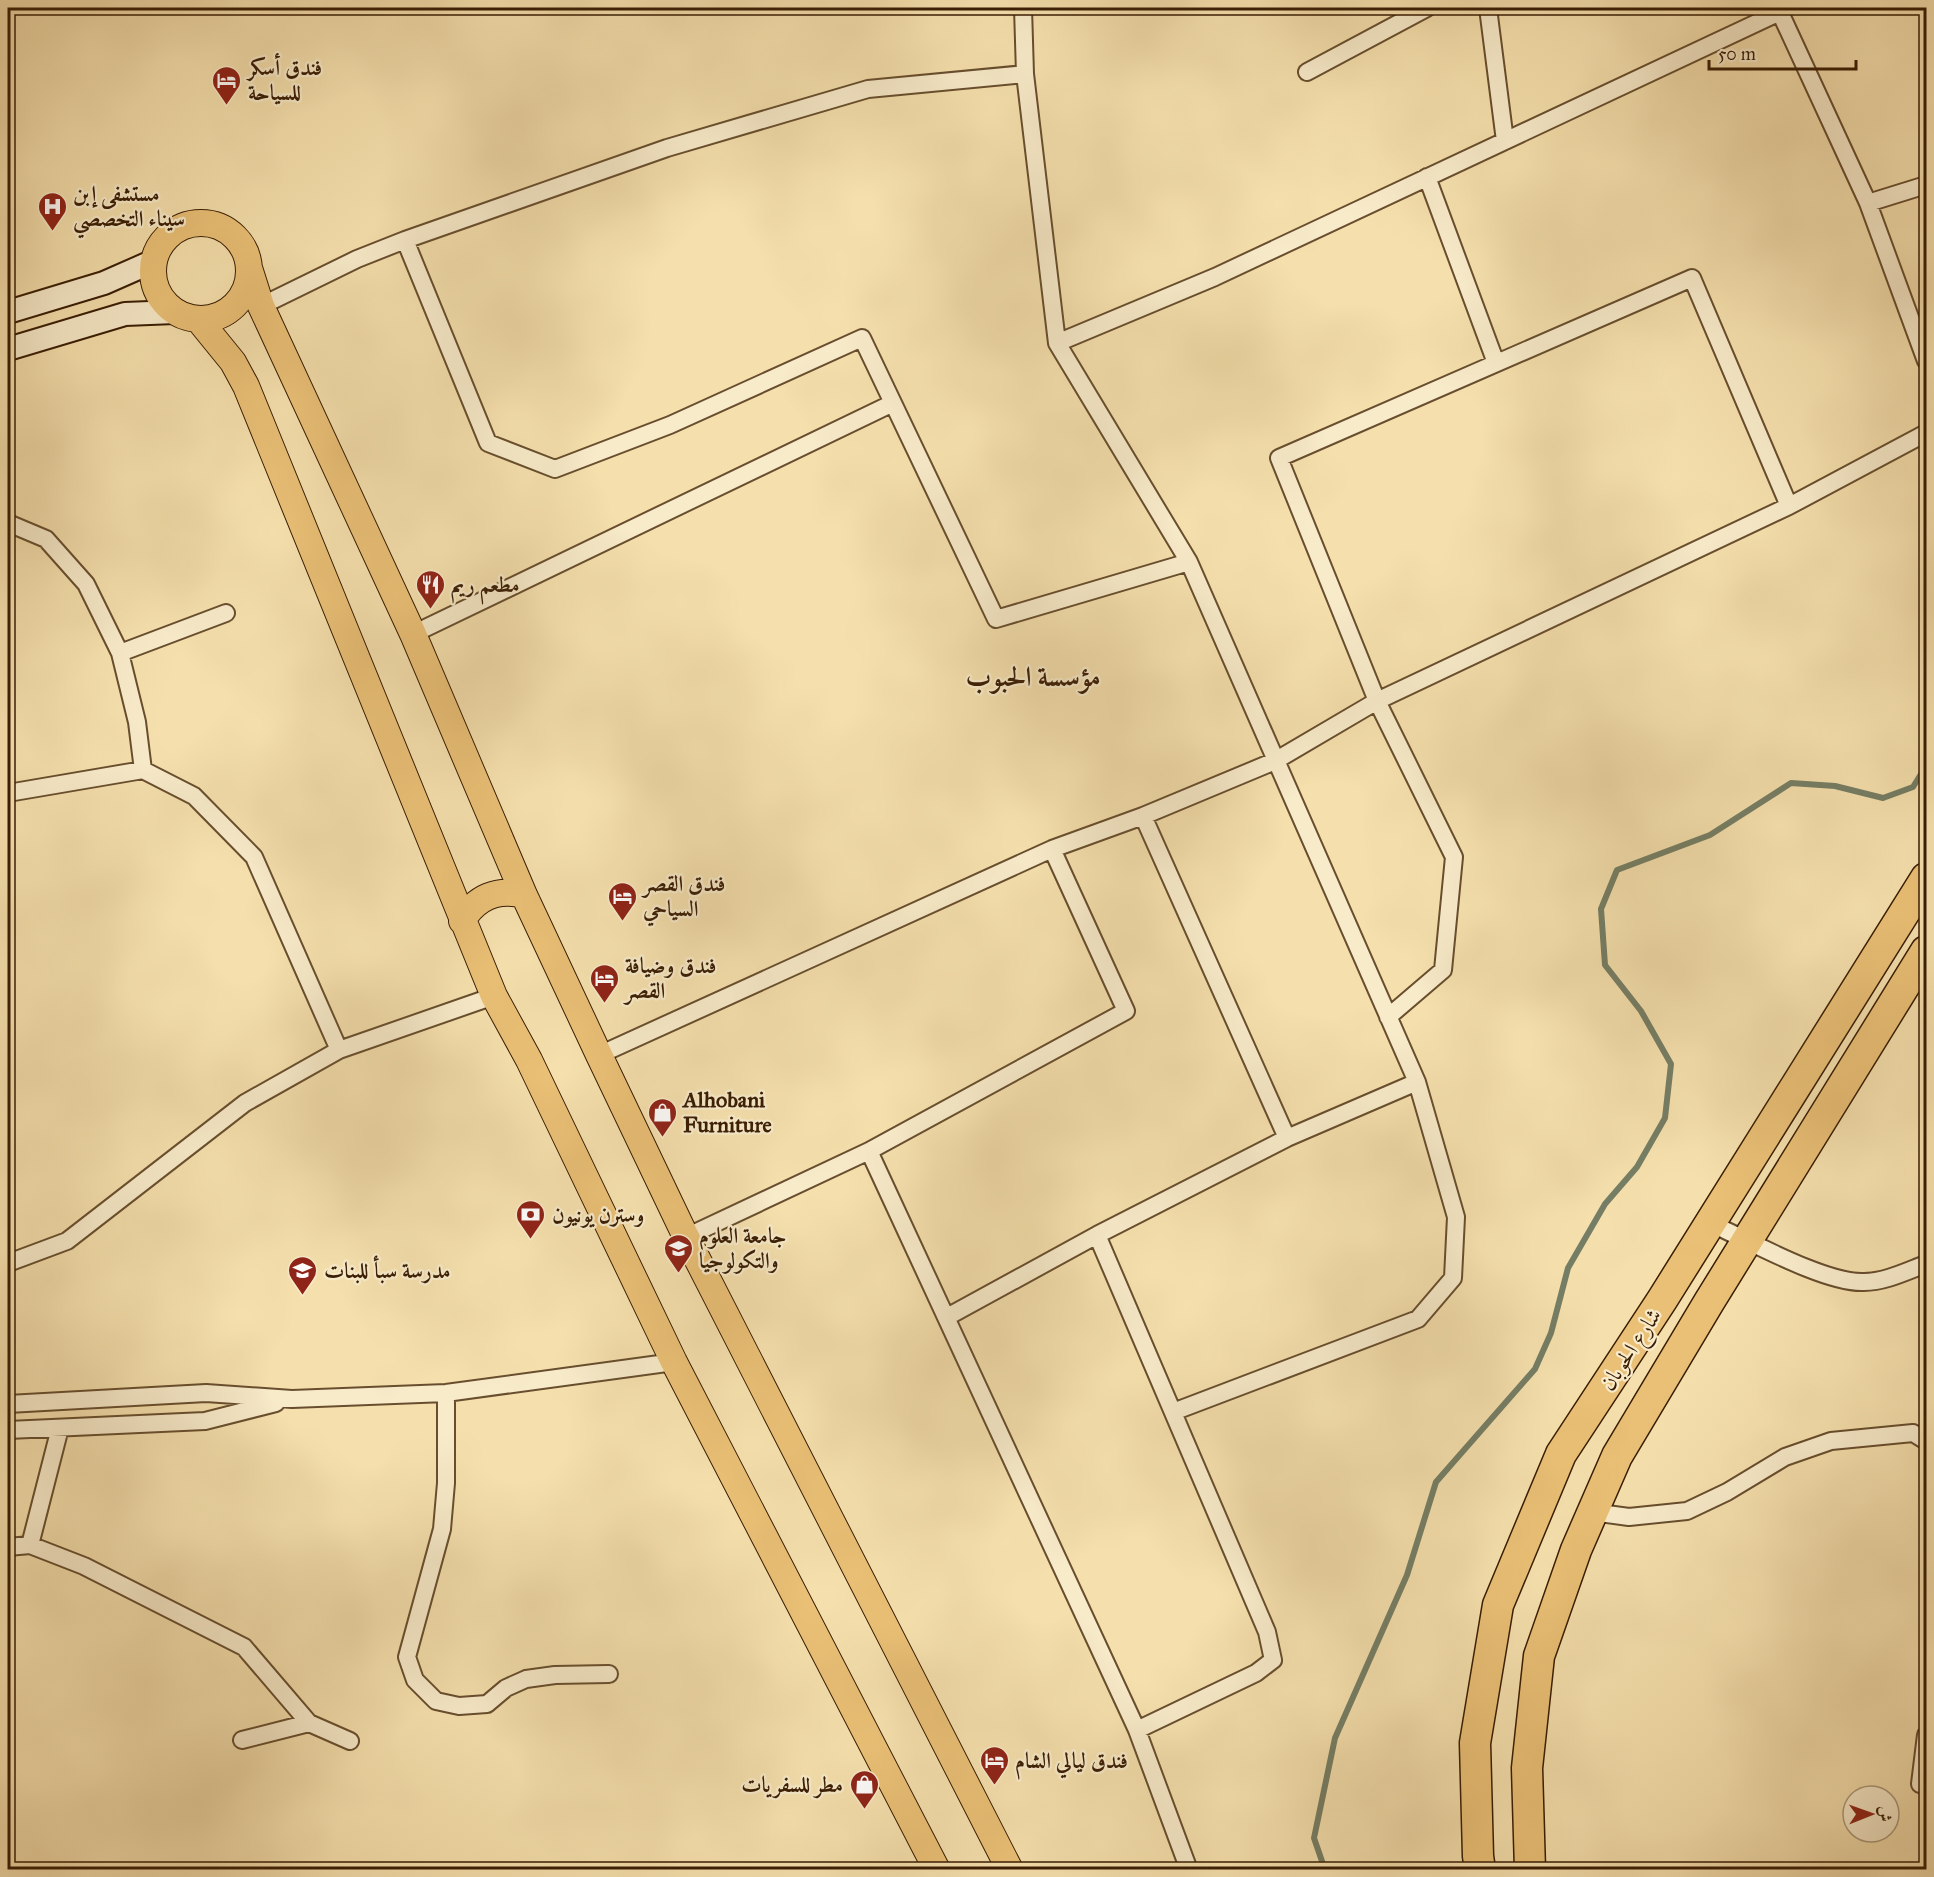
<svg xmlns="http://www.w3.org/2000/svg" width="1934" height="1877" font-family="'IM FELL Great Primer',Amiri,serif">
<style>
.lines{fill:none;stroke-linecap:round;stroke-linejoin:round}
.stream{stroke:#757e65;stroke-width:6}
.street-casing{stroke:#684e2e;stroke-width:20}
.secondary-casing{stroke:#391d04;stroke-width:26}
.primary-casing{stroke:#391d04;stroke-width:28}
.highway-casing{stroke:#391d04;stroke-width:33}
.street{stroke:#f8ebca;stroke-width:16}
.secondary{stroke:#f8ebca;stroke-width:22}
.primary{stroke:#eac076;stroke-width:26}
.highway{stroke:#eac076;stroke-width:30}
.labels{text-anchor:middle;stroke-width:4.5;stroke-linejoin:round;paint-order:stroke}
.poi-label{font-size:22px;font-weight:bold;fill:#391d04;stroke:#f8ebca;text-anchor:start}
.street-label{font-size:22px;fill:#391d04;stroke:#f8ebca}
.district-label{font-size:28px;font-weight:bold;fill:#391d04;stroke:#f8ebca}
</style>
<rect width="100%" height="100%" fill="#f5e0ad"/>
<filter id="stains"><feTurbulence type="fractalNoise" baseFrequency=".00333" numOctaves="4"/><feColorMatrix values="0 0 0 0 .2 0 0 0 0 .09 0 0 0 0 .02 0 0 0 .5 -.17"/></filter>
<radialGradient id="worn" r=".72"><stop offset=".6" stop-color="#630" stop-opacity="0"/><stop offset="1" stop-color="#630" stop-opacity=".3"/></radialGradient>
<g class="lines">
<path class="stream" d="M1325 1870 1314 1838 1335 1738 1407 1575 1436 1482 1535 1369 1551 1333 1568 1268 1605 1204 1637 1167 1665 1118 1671 1064 1641 1011 1605 965 1601 909 1617 870 1710 835 1791 783 1835 786 1883 798 1913 787 1926 766"/>
<defs>
<path id="street" d="M1023 8 1025 74 1057 343 1189 562 1417 1082 1456 1217 1453 1278 1418 1319 1173 1412
M1488 8 1505 141
M1778 8 1868 203 1926 361
M1307 72 1427 8
M1427 177 1496 363
M1868 203 1926 185
M405 240 488 443 555 469 670 425 862 338 996 619 1189 562
M261 306 357 259 405 240 667 148 868 89 1025 74
M1057 343 1215 277 1780 12
M8 523 46 539 86 584 120 653 137 722 143 770
M413 634 893 403
M120 653 226 613
M8 793 143 770 194 796 254 857 339 1050
M1143 816 1287 1138
M1388 1017 1443 970 1454 857 1377 701 1279 458 1692 278 1789 506
M599 1055 1052 849 1143 816 1275 761 1377 701 1789 506 1926 433
M869 1151 1137 1730 1189 1870
M1710 1223C1748 1240 1826 1284 1864 1282 1885 1282 1907 1271 1926 1264
M1097 1235 1267 1632 1273 1660 1256 1673 1137 1730
M686 1237 869 1151 1126 1011 1052 849
M8 1263 67 1241 245 1103 339 1050 494 996
M947 1317 1097 1235 1287 1138 1417 1082
M446 1393V1483L442 1529 407 1657 415 1680 436 1701 459 1706 487 1704 506 1688 526 1679 555 1675 609 1674
M8 1404 206 1393 292 1399 446 1393 674 1362
M8 1430 205 1421 276 1403
M1592 1512 1629 1517 1687 1511 1727 1492 1785 1457 1831 1441 1913 1433 1926 1441
M30 1545 60 1428
M8 1547 30 1545 84 1566 244 1647 309 1723 350 1741
M242 1740 309 1723
M1920 1784 1926 1735"/>
<path id="secondary" d="M8 312 104 283 154 261
M8 349 125 314 175 312"/>
<path id="primary" d="M153 271a48 48 0 1 1 96 0a48 48 0 1 1-96 0Z
M249 268 261 306 413 634 524 895 599 1055 686 1237 1010 1870
M198 319 233 362 246 386 494 996 529 1060 674 1362 937 1870
M462 921C476 897 497 888 524 895"/>
<path id="highway" d="M1480 1870 1478 1856 1475 1743 1498 1605 1561 1454 1662 1300 1926 878
M1530 1870 1527 1768 1539 1656 1576 1550 1617 1456 1709 1302 1926 951"/>
</defs>
<use href="#street" class="street-casing"/>
<use href="#secondary" class="secondary-casing"/>
<use href="#primary" class="primary-casing"/>
<use href="#highway" class="highway-casing"/>
<use href="#street" class="street"/>
<use href="#secondary" class="secondary"/>
<use href="#primary" class="primary"/>
<use href="#highway" class="highway"/>
</g>
<defs>
<symbol id="hotel-pin" viewBox="-11 -11 22 30"><path d="M0 17L-7.5 6A9.5 9.5 0 1 1 7.5 6Z" fill="#8f2418" stroke="#f8ebca"/><path d="M-6-4.5h1.5V1H6V5H4.5V3h-9V5H-6ZM-4 0a1.8 1.8 0 1 1 3.6 0ZM.5 0V-2.5h3Q6-2.5 6 0Z" fill="#fff"/></symbol>
<symbol id="hospital-pin" viewBox="-11 -11 22 30"><path d="M0 17L-7.5 6A9.5 9.5 0 1 1 7.5 6Z" fill="#8f2418" stroke="#f8ebca"/><path d="M-5-5h3v3.5h4V-5h3V5h-3V1.5h-4V5h-3Z" fill="#fff"/></symbol>
<symbol id="restaurant-pin" viewBox="-11 -11 22 30"><path d="M0 17L-7.5 6A9.5 9.5 0 1 1 7.5 6Z" fill="#8f2418" stroke="#f8ebca"/><path d="M-5-6h1v4h1v-4h1v4h1v-4h1v5L-1.5 .5V6h-2V.5L-5-1ZM5-6V6H3V1.5H1.5Q1.5-4 5-6Z" fill="#fff"/></symbol>
<symbol id="shop-pin" viewBox="-11 -11 22 30"><path d="M0 17L-7.5 6A9.5 9.5 0 1 1 7.5 6Z" fill="#8f2418" stroke="#f8ebca"/><path d="M-5-2.5h2.3a2.7 3.5 0 0 1 5.4 0H5L5.5 6h-11ZM-1.5-2.5h3a1.5 2.3 0 0 0-3 0Z" fill="#fff"/></symbol>
<symbol id="bank-pin" viewBox="-11 -11 22 30"><path d="M0 17L-7.5 6A9.5 9.5 0 1 1 7.5 6Z" fill="#8f2418" stroke="#f8ebca"/><path d="M-6-4H6V4H-6ZM0-2.3a2.3 2.3 0 1 0 0 4.6a2.3 2.3 0 1 0 0-4.6Z" fill="#fff"/></symbol>
<symbol id="university-pin" viewBox="-11 -11 22 30"><path d="M0 17L-7.5 6A9.5 9.5 0 1 1 7.5 6Z" fill="#8f2418" stroke="#f8ebca"/><path d="M0-5L7-2L0 1L-7-2ZM-4 1L0 2.5L4 1V4Q0 6-4 4Z" fill="#fff"/></symbol>
<symbol id="school-pin" viewBox="-11 -11 22 30"><path d="M0 17L-7.5 6A9.5 9.5 0 1 1 7.5 6Z" fill="#8f2418" stroke="#f8ebca"/><path d="M0-5L7-2L0 1L-7-2ZM-4 1L0 2.5L4 1V4Q0 6-4 4Z" fill="#fff"/></symbol>
</defs>
<g fill-rule="evenodd">
<use href="#hotel-pin" x="210" y="64" width="33" height="45"/>
<use href="#hospital-pin" x="36" y="190" width="33" height="45"/>
<use href="#restaurant-pin" x="414" y="568" width="33" height="45"/>
<use href="#hotel-pin" x="606" y="880" width="33" height="45"/>
<use href="#hotel-pin" x="588" y="962" width="33" height="45"/>
<use href="#shop-pin" x="646" y="1096" width="33" height="45"/>
<use href="#bank-pin" x="514" y="1198" width="33" height="45"/>
<use href="#university-pin" x="662" y="1232" width="33" height="45"/>
<use href="#school-pin" x="286" y="1254" width="33" height="45"/>
<use href="#hotel-pin" x="978" y="1744" width="33" height="45"/>
<use href="#shop-pin" x="848" y="1768" width="33" height="45"/>
</g>
<g class="labels">
<g class="poi-label">
<text x="248" y="75">فندق أسكر<tspan x="248" dy="25">للسياحة</tspan></text>
<text x="73" y="201">مستشفى إبن<tspan x="73" dy="25">سيناء التخصصي</tspan></text>
<text x="451" y="592">مطعم ريم</text>
<text x="643" y="891">فندق القصر<tspan x="643" dy="25">السياحي</tspan></text>
<text x="625" y="973">فندق وضيافة<tspan x="625" dy="25">القصر</tspan></text>
<text x="683" y="1107">Alhobani<tspan x="683" dy="25">Furniture</tspan></text>
<text x="552" y="1222">وسترن يونيون</text>
<text x="699" y="1243">جامعة العلوم<tspan x="699" dy="25">والتكولوجيا</tspan></text>
<text x="324" y="1278">مدرسة سبأ للبنات</text>
<text x="1015" y="1768">فندق ليالي الشام</text>
<text x="843" y="1792" text-anchor="end">مطر للسفريات</text>
</g>
<g class="street-label">
<text transform="translate(1630 1349) rotate(-57)" y="8">شارع الحوبان</text>
</g>
<g class="district-label">
<text x="1033" y="686">مؤسسة الحبوب</text>
</g>
</g>
<rect width="1934" height="1877" fill="none" stroke="#f5e0ad" stroke-width="30"/>
<rect x="9" y="9" width="1916" height="1859" fill="none" stroke="#391d04" stroke-width="3"/>
<rect x="15" y="15" width="1904" height="1847" fill="none" stroke="#391d04" stroke-width="1.5"/>
<g transform="translate(1871 1814) rotate(89)"><circle r="28" fill="#f8ebca" stroke="#ac997b" stroke-width="1.5"/>
<path d="M0-4.5L10 22L0 15L-10 22Z" fill="#8f2418"/>
<text y="-9" font-size="16" font-weight="bold" text-anchor="middle" fill="#391d04">ش</text>
</g>
<path d="M1709 60v9h147v-9" fill="none" stroke="#391d04" stroke-width="3"/>
<text x="1718" y="60" font-size="18" fill="#391d04" stroke="#f8ebca" stroke-width="4.5" paint-order="stroke">50 m</text>
<rect width="100%" height="100%" filter="url(#stains)"/>
<rect width="100%" height="100%" fill="url(#worn)"/>
</svg>
